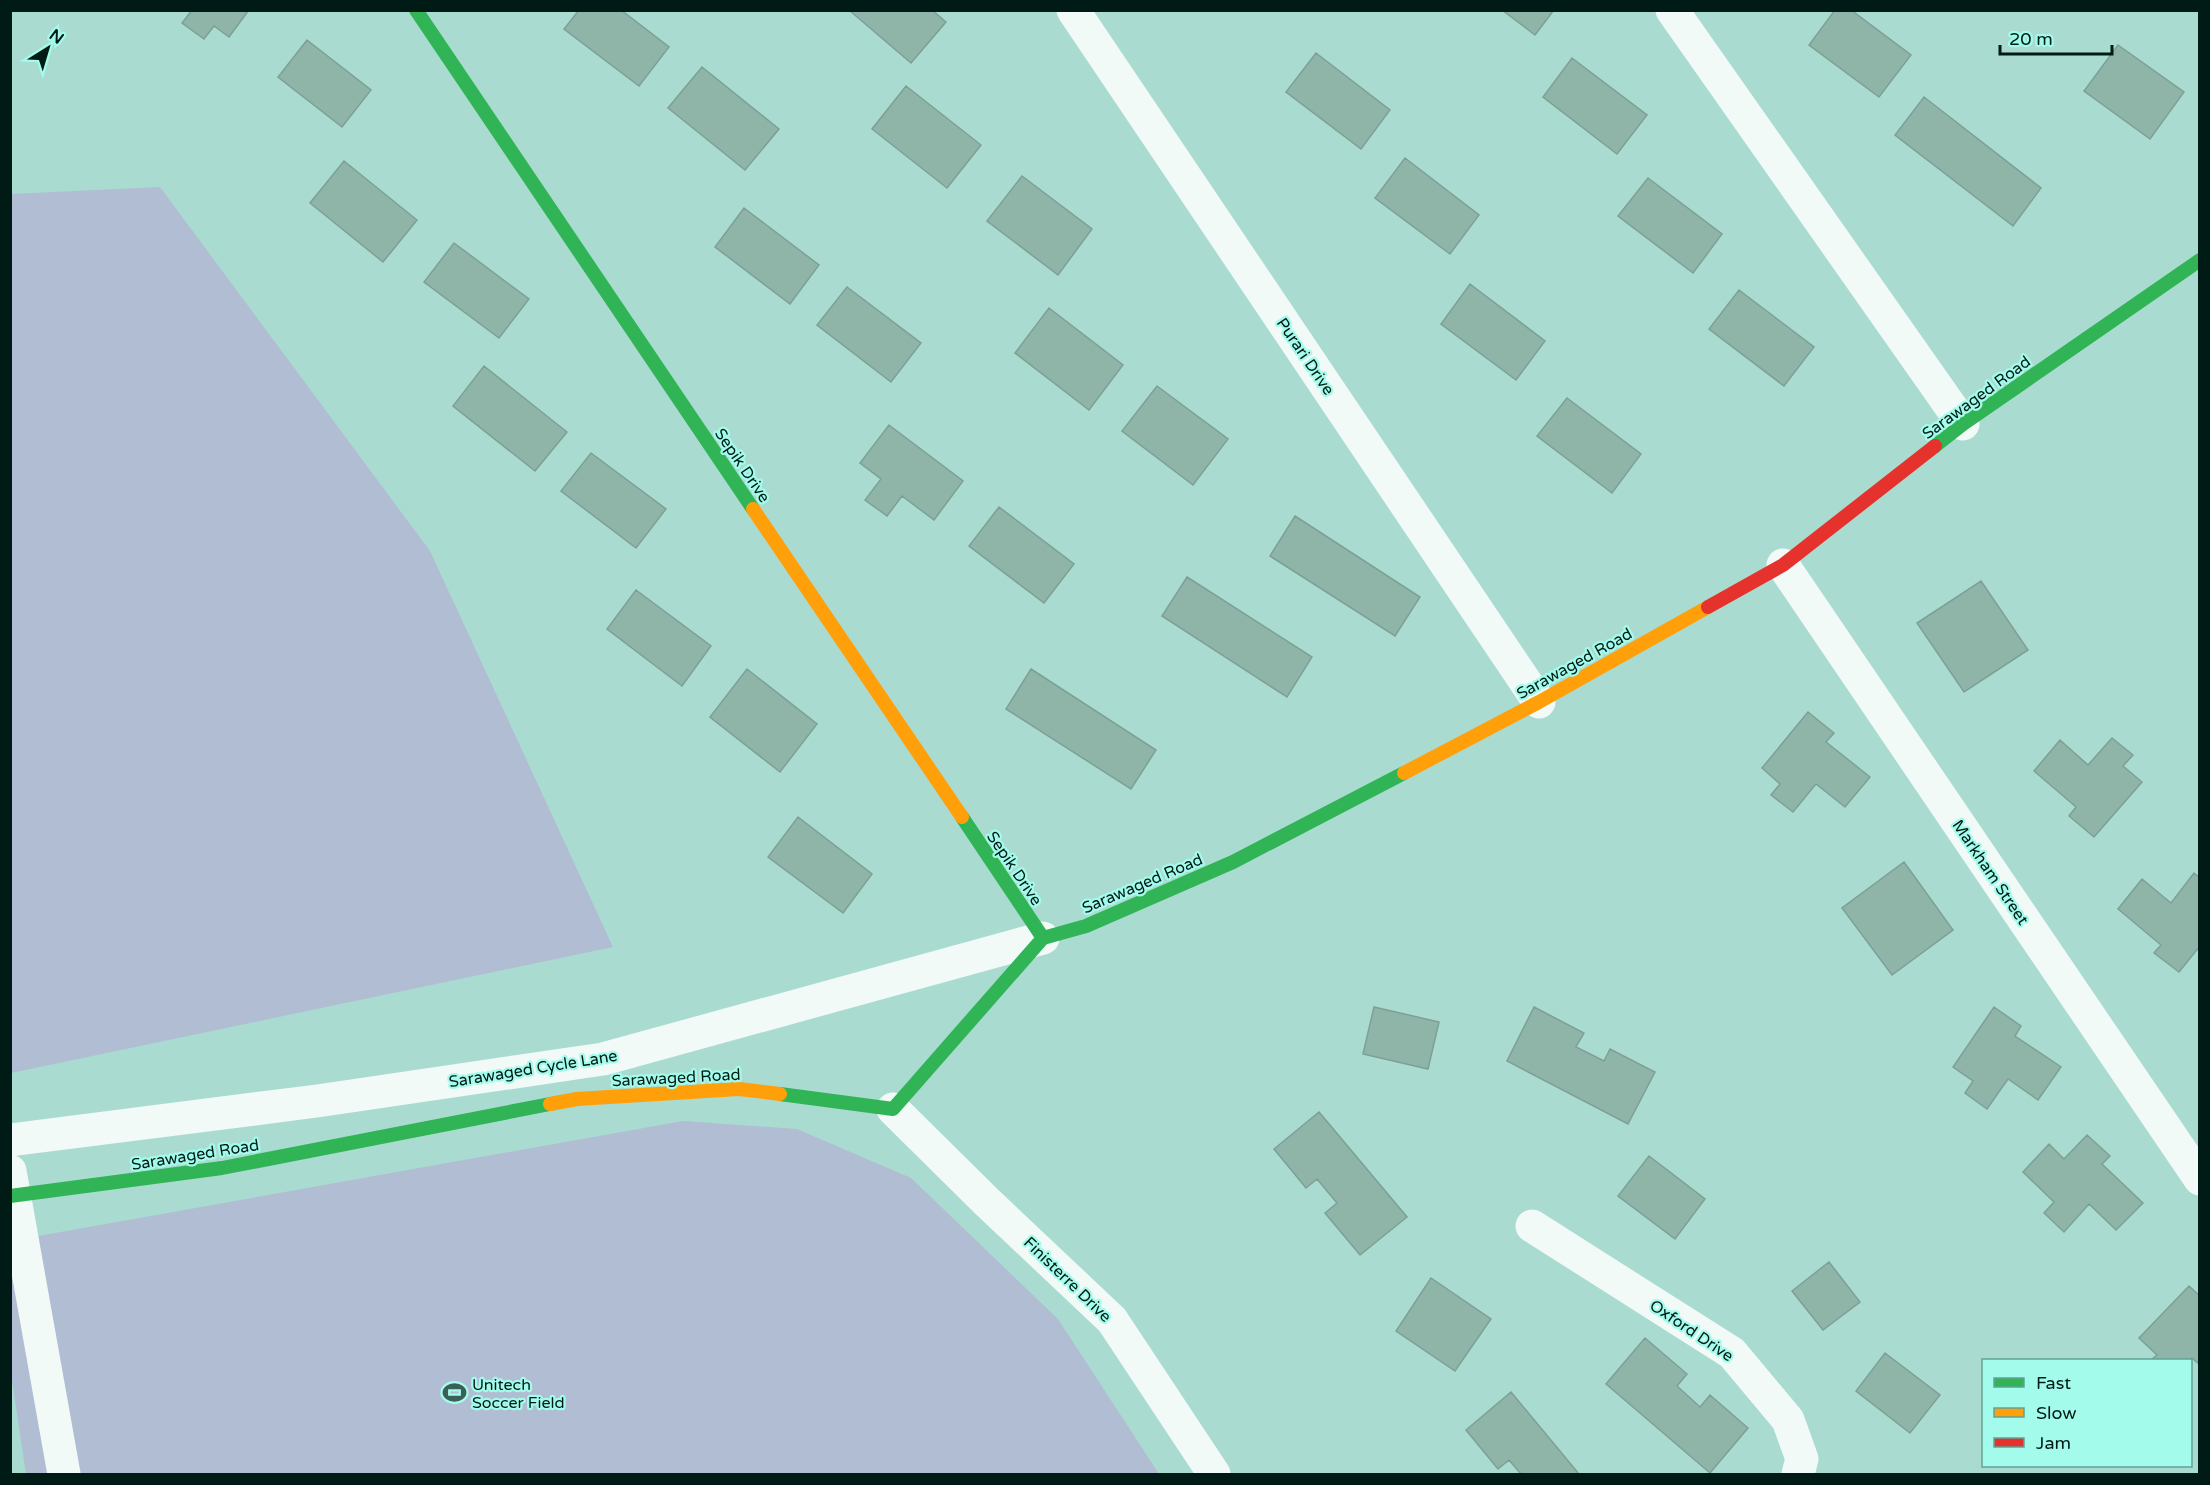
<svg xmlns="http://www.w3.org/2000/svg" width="2210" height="1485" font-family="'Varela Round',sans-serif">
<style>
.green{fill:#b0bdd3}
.building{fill:#8eb5a8;stroke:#7da095;stroke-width:1.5}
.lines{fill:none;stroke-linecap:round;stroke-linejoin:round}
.street{stroke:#f2faf8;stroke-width:33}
.fast{stroke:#30b455;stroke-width:14}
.slow{stroke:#ff9f0a;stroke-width:14}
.jam{stroke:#e5322d;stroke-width:14}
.labels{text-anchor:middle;stroke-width:4.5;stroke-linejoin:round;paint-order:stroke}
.street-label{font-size:16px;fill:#001b16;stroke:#a3fceb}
.poi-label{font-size:16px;fill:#001b16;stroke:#a3fceb;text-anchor:start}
</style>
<rect width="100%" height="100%" fill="#aadbd1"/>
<path class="green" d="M160 187 430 551 613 947 11 1073V194Z
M683 1121 797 1129 911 1178 1058 1319 1159 1474H26L10 1367V1241Z"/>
<path class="building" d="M192 10H249L229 37 214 26 204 39 182 23Z
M579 10H621L669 47 639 86 564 29Z
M849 10H932L946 22 911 63Z
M1502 10H1554L1535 35Z
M1835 10H1851L1911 55 1879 97 1809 45Z
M307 40 371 90 342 127 278 77Z
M2118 45 2184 92 2150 139 2084 91Z
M1316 53 1390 110 1361 149 1286 92Z
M1572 58 1647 115 1617 154 1543 97Z
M702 67 779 129 745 170 668 108Z
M906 86 981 145 947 188 872 129Z
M1924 97 2041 188 2013 226 1895 135Z
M1405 158 1479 215 1450 254 1375 198Z
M344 161 417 220 383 262 310 203Z
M1022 176 1092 229 1058 275 987 221Z
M1648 178 1722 234 1693 273 1618 216Z
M744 208 819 265 790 304 715 247Z
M454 243 529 299 499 338 424 282Z
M1470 284 1545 341 1516 380 1441 324Z
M847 287 921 343 891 382 817 325Z
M1739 290 1814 347 1784 386 1709 329Z
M1049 308 1123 365 1089 410 1015 353Z
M484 366 567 432 535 471 453 406Z
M1157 386 1228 439 1193 485 1122 431Z
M1567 398 1641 454 1612 493 1537 436Z
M889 425 963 481 934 520 902 496 887 516 865 500 881 479 860 463Z
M591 453 666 509 636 548 561 491Z
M999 507 1074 564 1044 603 969 546Z
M1295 516 1420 597 1395 636 1270 556Z
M1187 577 1312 657 1287 697 1162 616Z
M1981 581 2028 650 1964 692 1917 623Z
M636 590 711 646 682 686 607 629Z
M747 669 817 724 780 772 710 717Z
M1031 669 1156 750 1131 789 1006 709Z
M1808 712 1834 733 1826 742 1870 777 1845 807 1816 784 1793 812 1771 795 1780 784 1762 768Z
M2112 738 2133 755 2123 766 2142 782 2094 837 2069 816 2076 807 2034 771 2060 740 2088 765Z
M798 817 872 874 843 913 768 857Z
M1904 862 1953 930 1892 975 1842 908Z
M2194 873 2200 878V946L2179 972 2154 953 2161 945 2118 909 2142 879 2171 903Z
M1374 1007 1439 1022 1428 1069 1363 1054Z
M1534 1007 1584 1033 1576 1047 1604 1061 1610 1049 1655 1072 1628 1124 1507 1061Z
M1994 1007 2021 1026 2015 1036 2061 1067 2038 1100 2008 1079 1987 1109 1965 1093 1973 1081 1953 1067Z
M1319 1112 1407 1217 1360 1255 1325 1213 1337 1203 1317 1179 1306 1188 1274 1149Z
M2087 1135 2110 1156 2102 1164 2143 1203 2116 1230 2089 1204 2064 1232 2044 1213 2054 1202 2023 1172 2049 1144 2064 1159Z
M1649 1156 1705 1199 1675 1239 1618 1196Z
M1829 1262 1860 1302 1823 1330 1792 1291Z
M1431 1278 1491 1319 1455 1371 1396 1331Z
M2189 1286 2200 1296V1365L2192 1358 2189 1360H2151L2157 1355 2139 1338Z
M1645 1338 1687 1374 1677 1386 1700 1407 1710 1395 1748 1428 1710 1473 1606 1384Z
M1885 1353 1940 1395 1910 1433 1856 1391Z
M1511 1392 1579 1474H1521L1509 1460 1498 1469 1466 1430Z"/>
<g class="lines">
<path class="street" d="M1073 10 1539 702
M1672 10 1963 424
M1783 565 2200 1179
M893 1109 987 1202 1112 1320 1214 1474
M10 1140 317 1101 603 1059 1043 938
M10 1171 64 1474
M1532 1226 1732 1353 1788 1420 1802 1459 1798 1474"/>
<path class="fast" d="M416 10 753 509
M1935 446 1963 424 2200 260
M962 817 1043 938
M780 1094 893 1109 1043 938 1086 926 1233 862 1404 773
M10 1196 222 1168 550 1104"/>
<path class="slow" d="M753 509 962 817
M1404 773 1539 702 1708 607
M550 1104 577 1099 739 1089 780 1094"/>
<path class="jam" d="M1708 607 1783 565 1935 446"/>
</g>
<defs>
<symbol id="stadium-bare" viewBox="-9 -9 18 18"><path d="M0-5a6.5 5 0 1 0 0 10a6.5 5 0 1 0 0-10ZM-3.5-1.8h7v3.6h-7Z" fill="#3b5e57" stroke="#a3fceb" stroke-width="2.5" paint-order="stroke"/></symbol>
</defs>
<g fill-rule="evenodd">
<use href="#stadium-bare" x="438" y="1376" width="33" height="33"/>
</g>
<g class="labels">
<g class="street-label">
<text transform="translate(1306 356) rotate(56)" y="6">Purari Drive</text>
<text transform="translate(1976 397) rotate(-36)" y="6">Sarawaged Road</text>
<text transform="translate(743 465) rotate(56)" y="6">Sepik Drive</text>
<text transform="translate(1574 663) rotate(-29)" y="6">Sarawaged Road</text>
<text transform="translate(1015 868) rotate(56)" y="6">Sepik Drive</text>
<text transform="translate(1991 872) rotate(56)" y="6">Markham Street</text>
<text transform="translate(1142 883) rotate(-23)" y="6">Sarawaged Road</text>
<text transform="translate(533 1068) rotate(-9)" y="6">Sarawaged Cycle Lane</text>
<text transform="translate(676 1077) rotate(-3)" y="6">Sarawaged Road</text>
<text transform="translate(195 1154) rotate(-9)" y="6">Sarawaged Road</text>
<text transform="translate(1068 1279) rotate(44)" y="6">Finisterre Drive</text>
<text transform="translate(1692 1330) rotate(34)" y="6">Oxford Drive</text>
</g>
<g class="poi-label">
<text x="472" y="1390">Unitech<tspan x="472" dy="18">Soccer Field</tspan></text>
</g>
</g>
<rect width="2210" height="1485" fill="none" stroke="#001b16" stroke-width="24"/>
<rect x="1982" y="1359" width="210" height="108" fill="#a3fceb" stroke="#62a296" stroke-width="1.5"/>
<rect x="1994" y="1378" width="30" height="9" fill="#30b455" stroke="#62a296" stroke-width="1.5"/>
<text x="2036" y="1389" font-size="18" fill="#001b16">Fast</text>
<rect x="1994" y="1408" width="30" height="9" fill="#ff9f0a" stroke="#62a296" stroke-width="1.5"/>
<text x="2036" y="1419" font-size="18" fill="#001b16">Slow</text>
<rect x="1994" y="1438" width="30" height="9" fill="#e5322d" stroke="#62a296" stroke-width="1.5"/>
<text x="2036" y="1449" font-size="18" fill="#001b16">Jam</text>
<g transform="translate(48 48) rotate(37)" stroke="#a3fceb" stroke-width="4.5" paint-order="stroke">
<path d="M0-4.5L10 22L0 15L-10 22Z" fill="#001b16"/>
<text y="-9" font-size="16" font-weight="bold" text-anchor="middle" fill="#001b16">N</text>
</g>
<path d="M2000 45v9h112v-9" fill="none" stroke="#001b16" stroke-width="3"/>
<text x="2009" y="45" font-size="18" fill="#001b16" stroke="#a3fceb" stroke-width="4.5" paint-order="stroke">20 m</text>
</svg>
